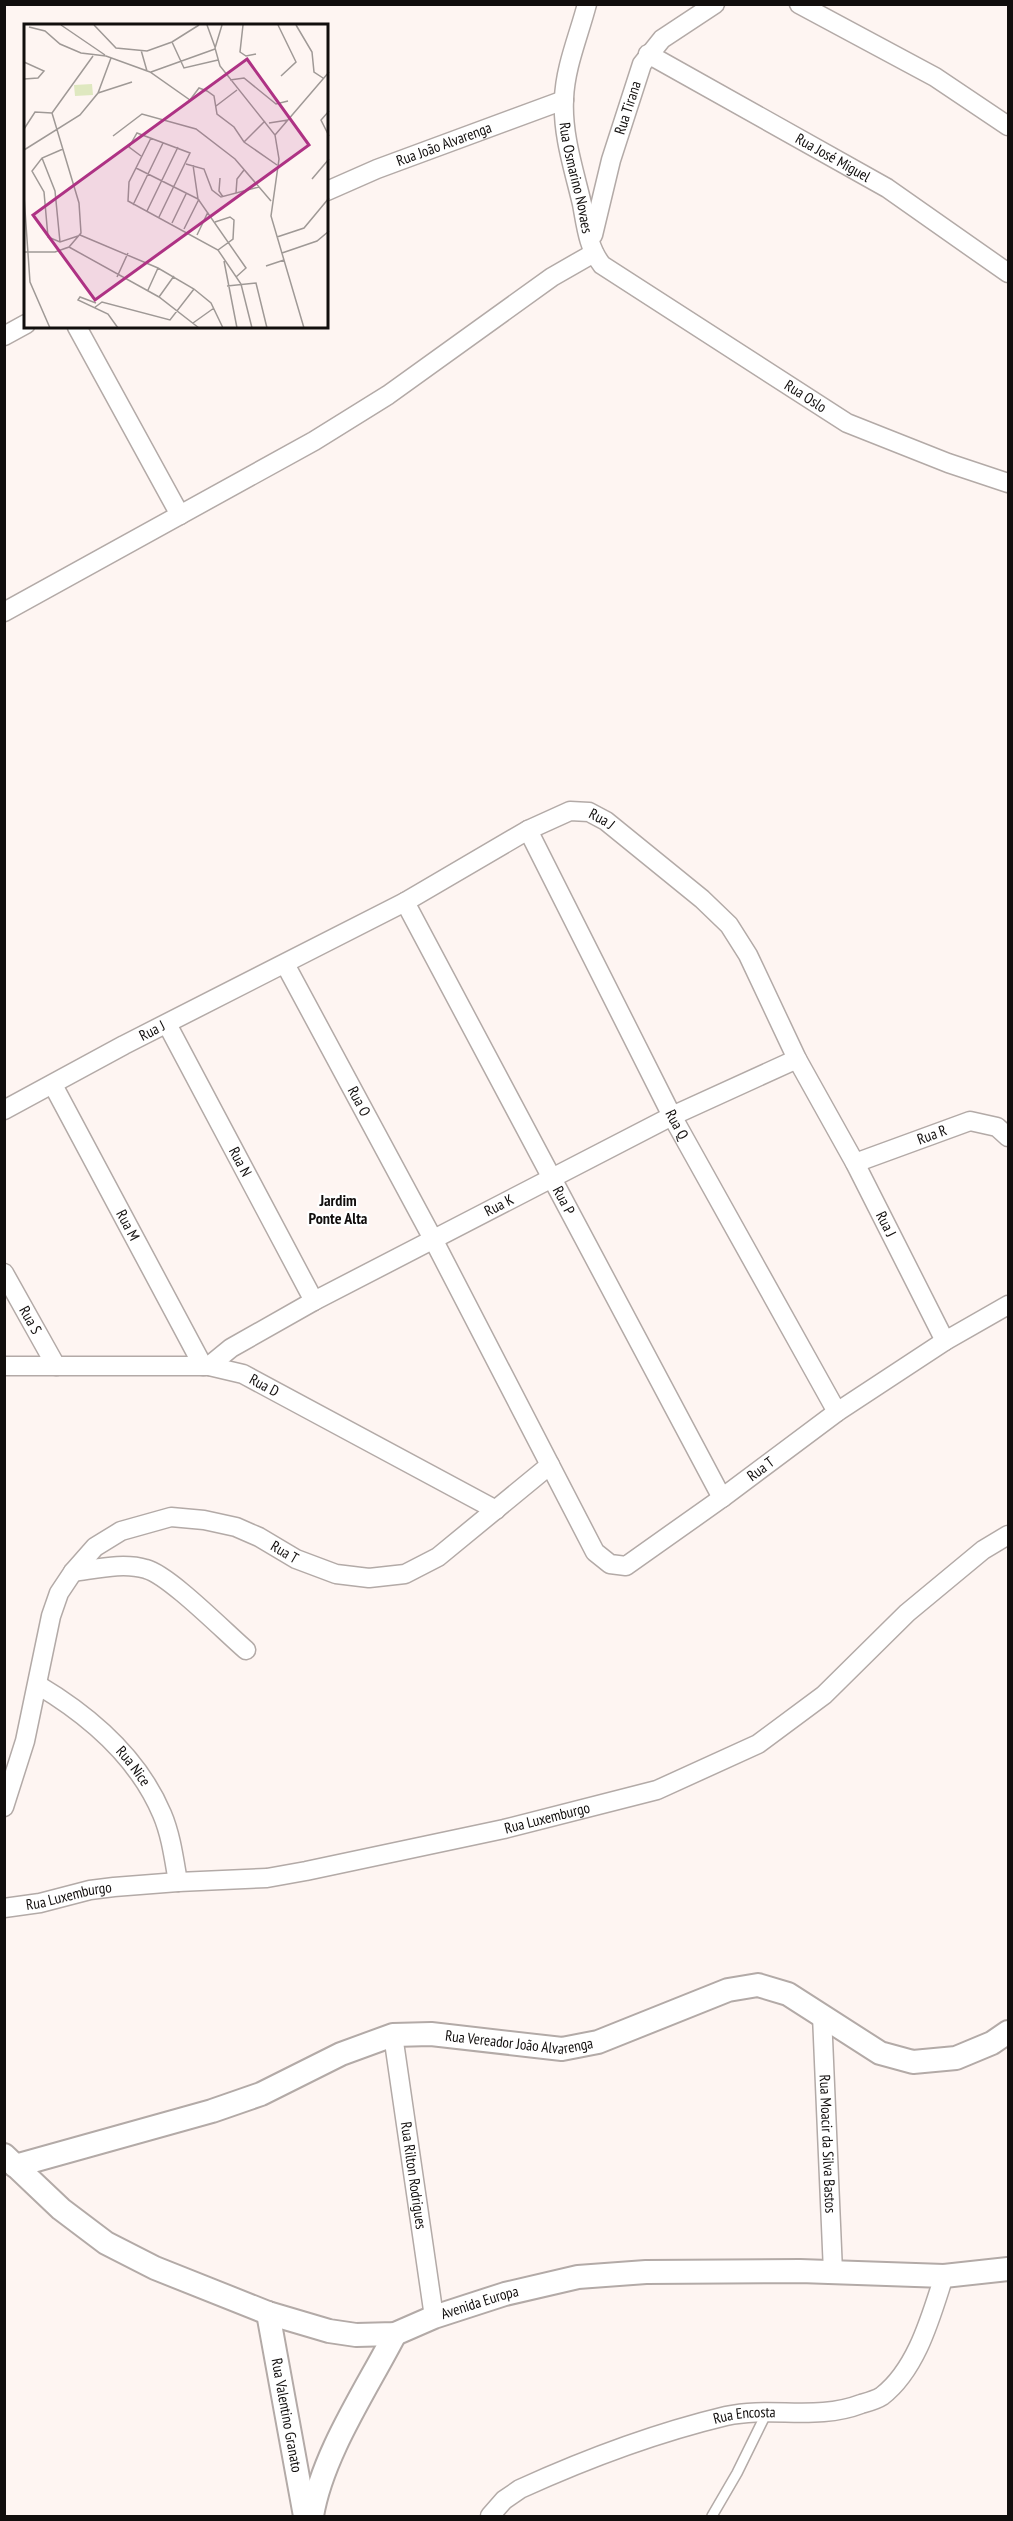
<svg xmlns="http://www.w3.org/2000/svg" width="1013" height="2521" font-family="'PT Sans Narrow',sans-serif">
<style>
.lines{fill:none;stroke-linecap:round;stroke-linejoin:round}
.service-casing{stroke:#b3aaa7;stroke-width:12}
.minor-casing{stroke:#b3aaa7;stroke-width:21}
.tertiary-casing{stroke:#b3aaa7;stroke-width:26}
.service{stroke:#fff;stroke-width:9}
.minor{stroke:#fff;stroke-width:18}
.tertiary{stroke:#fff;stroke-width:22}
.labels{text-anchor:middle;stroke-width:4.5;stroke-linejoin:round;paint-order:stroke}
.street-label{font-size:15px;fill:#110e0d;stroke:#fff}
.neighbourhood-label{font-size:16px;font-weight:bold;fill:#110e0d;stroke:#fff}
.inset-road{fill:none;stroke:#9f9996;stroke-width:1.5}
.view{fill:#ae3284;fill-opacity:0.15;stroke:#ae3284;stroke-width:3}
.inset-edge{fill:none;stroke:#110e0d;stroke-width:3}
</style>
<rect width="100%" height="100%" fill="#fef5f2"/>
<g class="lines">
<defs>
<path id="service" d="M712 2516 737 2473 767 2412"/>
<g id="minor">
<path id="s1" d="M587 4C579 35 565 67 564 99 562 134 574 170 582 204 586 225 588 248 602 265L847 423 948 463 1008 483"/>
<path d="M799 4 935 77 1008 126"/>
<path id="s2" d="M648 54 887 188 1008 273"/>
<path id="s3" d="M327 191 377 169 564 100"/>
<path id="s4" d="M593 235 611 160 642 64 662 39 715 4"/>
<path d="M77 327 180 515"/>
<path d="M4 336 26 324"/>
<path d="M4 612 314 441 388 395 552 277 594 253"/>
<path id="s5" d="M528 830 672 1116 837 1412"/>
<path id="s6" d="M405 902 722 1498"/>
<path id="s7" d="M285 964 433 1239 595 1552 610 1564 626 1566 722 1498 837 1412 945 1341 1008 1305"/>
<path id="s8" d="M167 1024 314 1301"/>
<path id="s9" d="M53 1085 203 1366"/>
<path id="s10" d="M4 1110 124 1045 405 902 528 830 570 811 589 812 606 821 702 899 729 925 748 955 797 1059 855 1163 945 1341"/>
<path id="s11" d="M855 1163 970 1121 997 1127 1008 1137"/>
<path id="s12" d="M4 1273 56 1366"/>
<path id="s13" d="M4 1366H209L243 1374 496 1510"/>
<path id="s14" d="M209 1366 231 1348 314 1301 672 1116 797 1059"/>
<path d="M73 1572C96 1569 123 1562 146 1569 169 1575 225 1632 246 1650"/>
<path id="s15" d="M38 1685C90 1716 138 1757 162 1814 171 1835 174 1859 178 1882"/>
<path id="s16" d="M4 1807 25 1741 51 1616 59 1593 73 1572 95 1547 121 1531 171 1517 204 1520 236 1527 259 1537 296 1559 336 1574 369 1578 405 1574 438 1557 550 1465"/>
<path id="s17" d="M4 1908 40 1903 90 1890 114 1887 178 1882 267 1878 306 1871 504 1829 657 1790 758 1744 824 1695 907 1613 983 1550 1008 1535"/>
<path id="s18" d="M822 2015 833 2272"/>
<path id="s19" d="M393 2035 434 2317"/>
<path id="s20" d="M490 2516 504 2500 520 2489C586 2459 655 2433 726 2416 771 2406 817 2421 861 2404 868 2402 876 2400 882 2396 917 2369 931 2316 944 2276"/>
</g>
<g id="tertiary">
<path id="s21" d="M4 2155 61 2209 106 2243 155 2268 268 2313 329 2331 356 2335 395 2334 434 2317 505 2294 578 2277 646 2272 800 2271 944 2276 1008 2269"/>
<path id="s22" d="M15 2166 212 2111 261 2094 341 2054 393 2035 431 2034 562 2049 598 2042 728 1990 758 1985 788 1994 880 2053 913 2062 956 2058 992 2043 1008 2032"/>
<path id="s23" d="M268 2313 305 2516"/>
<path d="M312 2516C322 2455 366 2390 395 2334"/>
</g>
</defs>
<use href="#service" class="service-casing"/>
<use href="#minor" class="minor-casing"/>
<use href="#tertiary" class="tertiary-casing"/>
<use href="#service" class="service"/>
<use href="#minor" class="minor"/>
<use href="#tertiary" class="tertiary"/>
</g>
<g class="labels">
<g class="street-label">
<text dy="5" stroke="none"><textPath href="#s4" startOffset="132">Rua Tirana</textPath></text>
<text dy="5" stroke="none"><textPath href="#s3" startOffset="126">Rua João Alvarenga</textPath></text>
<text dy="5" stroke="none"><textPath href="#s2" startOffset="212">Rua José Miguel</textPath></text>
<text dy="5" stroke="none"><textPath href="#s1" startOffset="178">Rua Osmarino Novaes</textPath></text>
<text dy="5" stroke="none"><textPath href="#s1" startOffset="512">Rua Oslo</textPath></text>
<text dy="5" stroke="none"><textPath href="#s10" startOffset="674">Rua J</textPath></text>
<text dy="5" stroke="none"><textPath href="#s10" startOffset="168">Rua J</textPath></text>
<text dy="5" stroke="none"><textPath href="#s7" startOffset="156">Rua O</textPath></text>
<text dy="5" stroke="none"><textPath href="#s5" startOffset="330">Rua Q</textPath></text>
<text dy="5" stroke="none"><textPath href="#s11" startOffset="82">Rua R</textPath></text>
<text dy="5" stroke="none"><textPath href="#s8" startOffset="156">Rua N</textPath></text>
<text dy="5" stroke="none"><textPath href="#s6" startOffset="338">Rua P</textPath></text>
<text dy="5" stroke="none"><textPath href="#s14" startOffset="332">Rua K</textPath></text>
<text dy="5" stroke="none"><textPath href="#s10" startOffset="1178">Rua J</textPath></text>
<text dy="5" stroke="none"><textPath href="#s9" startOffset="159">Rua M</textPath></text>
<text dy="5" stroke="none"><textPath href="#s12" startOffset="54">Rua S</textPath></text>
<text dy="5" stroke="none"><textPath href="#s13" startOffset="264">Rua D</textPath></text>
<text dy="5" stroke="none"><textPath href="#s7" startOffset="866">Rua T</textPath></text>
<text dy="5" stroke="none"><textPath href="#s16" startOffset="483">Rua T</textPath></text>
<text dy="5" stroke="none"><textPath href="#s15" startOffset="126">Rua Nice</textPath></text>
<text dy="5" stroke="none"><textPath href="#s17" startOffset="552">Rua Luxemburgo</textPath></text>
<text dy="5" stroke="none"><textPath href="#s17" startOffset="66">Rua Luxemburgo</textPath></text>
<text dy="5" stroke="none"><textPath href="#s22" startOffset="528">Rua Vereador João Alvarenga</textPath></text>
<text dy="5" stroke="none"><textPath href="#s18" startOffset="129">Rua Moacir da Silva Bastos</textPath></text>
<text dy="5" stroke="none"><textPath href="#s19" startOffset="142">Rua Rilton Rodrigues</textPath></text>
<text dy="5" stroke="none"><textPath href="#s21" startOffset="532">Avenida Europa</textPath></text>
<text dy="5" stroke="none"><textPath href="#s23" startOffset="104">Rua Valentino Granato</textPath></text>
<text dy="5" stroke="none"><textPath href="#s20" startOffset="278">Rua Encosta</textPath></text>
</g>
<g class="neighbourhood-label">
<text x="338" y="1206">Jardim<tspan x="338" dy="18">Ponte Alta</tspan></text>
</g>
</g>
<g transform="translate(24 24)">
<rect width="304" height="304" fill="#fef5f2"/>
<path d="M68 60 69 71 51 72 50 61Z" fill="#dfe8c0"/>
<path class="inset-road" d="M37 1 81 31M70 1 92 24 123 27 148 18 175 1M183 1 191 23M198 1 191 24 196 42 251 111 255 135 247 192 280 304M219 1 216 28 222 32 232 30M254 1 272 38 257 52M272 1 288 28 290 48 299 54M5 3 21 7 36 20 57 29 82 32 126 48 166 76 175 64 183 67 190 72 193 90 210 103 220 118 253 141M148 18 160 44 194 36M117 26 123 47M0 38 20 47 14 54 0 55M127 48 191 25M206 56 220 54 252 80 264 77M74 69 108 58M192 82 213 66M305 87 297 96 305 112M28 89 69 32M245 99 264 96M0 105 11 88 28 89M251 111 305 48M89 112 118 90 172 105 211 135 247 177M127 114 105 158 104 177 194 226 217 260 228 304M220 118 241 97M39 125 18 134 8 147 20 168 24 213 36 218 54 212M0 126 56 91 74 69 87 34M117 132 105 123 113 109 166 129 135 193M18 134 31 167 36 218M162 140 180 145 188 166 197 173 235 163M169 141 174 175 222 244 212 253M112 144 174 175M196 154 195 167 199 173M288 155 305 135M212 169 213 155 220 146M0 172 6 258 26 304M109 181 139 119M123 187 154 123M191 198 206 193 210 196 209 215 194 226M148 199 162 170M160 205 175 175M56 211 134 244 170 265 187 279 199 304M173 211 184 188M253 213 280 204 305 174M45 223 135 273 175 304M0 228H31L45 223 57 209 55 179 28 89M258 229 293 217 305 207M200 237 213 304M242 242 260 236M93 253 104 229M203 262 232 259 243 304M124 266 134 244M135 273 150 252M72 279 56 273 54 276 84 290 94 304M70 284 78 278 146 296 170 265M169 299 190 284"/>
<path class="view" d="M223 35 285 121 71 276 9 191Z"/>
<rect width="304" height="304" class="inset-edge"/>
</g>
<rect width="1013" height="2521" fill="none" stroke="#110e0d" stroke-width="12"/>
</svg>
